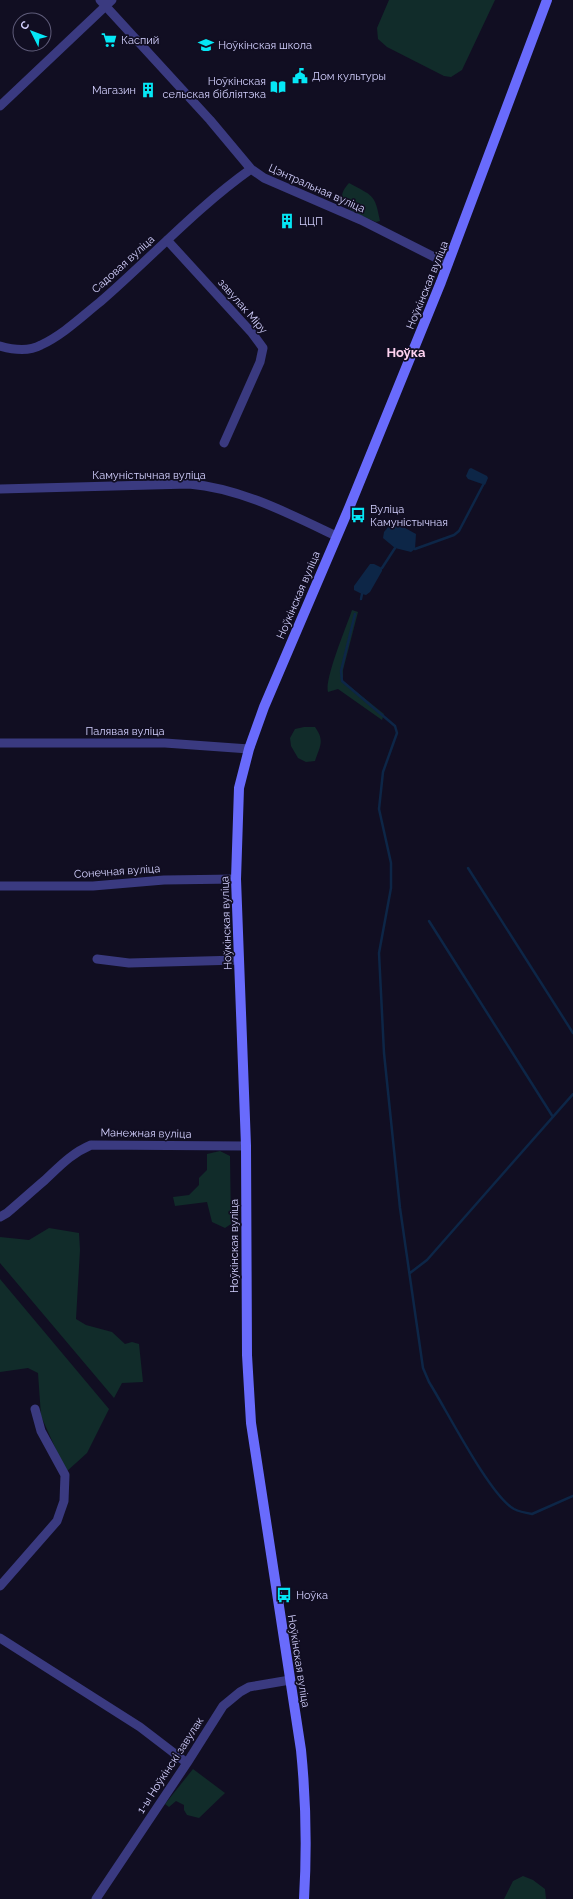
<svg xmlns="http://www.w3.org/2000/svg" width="573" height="1899" font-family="Raleway,sans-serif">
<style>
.green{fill:#112c2a}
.water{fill:#0d2647}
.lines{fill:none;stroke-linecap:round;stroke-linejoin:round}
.stream{stroke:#0d2647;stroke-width:2.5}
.minor{stroke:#3a3a80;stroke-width:9}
.secondary{stroke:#696bfc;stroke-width:10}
.labels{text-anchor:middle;stroke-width:3.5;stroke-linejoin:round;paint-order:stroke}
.poi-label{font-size:11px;fill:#d3d0fe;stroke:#110e22;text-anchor:start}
.street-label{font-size:11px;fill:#d3d0fe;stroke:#110e22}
.quarter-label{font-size:13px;font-weight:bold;fill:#fed2f0;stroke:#110e22}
</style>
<rect width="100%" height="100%" fill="#110e22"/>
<path class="green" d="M389 0H495L462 70 451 77 444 76 387 47 378 39 377 28Z
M349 183C373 196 375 194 380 221L376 222C359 214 328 206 349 183Z
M352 610 358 612 343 670V681L384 714 382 720 338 689 328 692C324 680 347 625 352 610Z
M304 727H315C325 741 320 746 315 761L306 762 298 758 291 746 290 738 295 729Z
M220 1151 230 1156 231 1224 225 1228 212 1222 207 1202 175 1206 173 1197 189 1195 199 1185V1178L207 1170V1154Z
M49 1228 79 1233 80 1250 76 1319 86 1325 112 1332 125 1344 132 1342 139 1344 143 1382 122 1383 114 1398 0 1263V1237L29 1240Z
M0 1279 109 1409 87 1453 66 1472 41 1416 38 1373 28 1368 0 1372Z
M193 1769 225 1793 199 1818 187 1815 184 1810V1805L176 1801 169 1807 165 1804Z
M523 1876 533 1880 545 1889 546 1899H504L513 1881Z"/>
<path class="water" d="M471 468 487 476 488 478 485 485 468 479 466 476 469 469Z
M393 525 405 528 416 534 415 549 411 552 395 548 383 538 384 532 389 526Z
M370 564H374L382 568V571L370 592 366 595 362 594 354 590V586Z"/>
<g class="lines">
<path class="stream" d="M415 549 454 535 459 531 483 485
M382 568 395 548
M361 599 362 594
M355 614 341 671 342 681 395 726 397 733 383 772 379 809 391 863V888L379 953 384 1053 400 1208 423 1368 429 1382C446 1409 490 1496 514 1509 520 1512 526 1513 532 1514L573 1496
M468 868 573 1033
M429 921 553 1117
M410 1273 427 1260 573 1094"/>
<path class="minor" d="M100 0 210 120 251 169 264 178 361 220 448 264
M0 106 112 0
M167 240 252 333 263 348 260 362 224 443
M0 346C14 350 28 352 41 345 64 334 81 317 100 302 151 258 196 208 251 169
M0 489 189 484C240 488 290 514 336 536
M0 743H165L249 749
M0 886H93L164 880 236 879
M97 959 129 963 239 960
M0 1217 7 1213C20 1202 32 1191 45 1180 60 1166 72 1153 91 1145L246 1146
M0 1586 57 1521 64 1501 65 1475 41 1431 35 1409
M0 1638 140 1727 187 1763
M96 1899 187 1763 223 1706 240 1692 249 1687 290 1680"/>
<path class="secondary" d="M304 1899C307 1849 306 1800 301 1750L251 1423 247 1355 246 1146 236 879 239 788 249 749 264 707 349 508 441 282 547 0"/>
</g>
<defs>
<symbol id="supermarket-bare" viewBox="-9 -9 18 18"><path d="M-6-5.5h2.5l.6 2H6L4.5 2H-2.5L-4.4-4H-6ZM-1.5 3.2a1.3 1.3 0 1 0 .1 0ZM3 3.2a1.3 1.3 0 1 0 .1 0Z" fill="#05e7f5" stroke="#110e22" stroke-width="2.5" paint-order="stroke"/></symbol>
<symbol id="school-bare" viewBox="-9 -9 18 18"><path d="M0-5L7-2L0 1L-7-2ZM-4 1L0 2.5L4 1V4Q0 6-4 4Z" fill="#05e7f5" stroke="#110e22" stroke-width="2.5" paint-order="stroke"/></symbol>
<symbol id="civic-bare" viewBox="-9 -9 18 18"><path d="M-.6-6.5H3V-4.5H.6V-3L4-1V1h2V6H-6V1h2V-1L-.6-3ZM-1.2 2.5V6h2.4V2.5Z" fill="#05e7f5" stroke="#110e22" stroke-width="2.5" paint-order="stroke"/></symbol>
<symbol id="library-bare" viewBox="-9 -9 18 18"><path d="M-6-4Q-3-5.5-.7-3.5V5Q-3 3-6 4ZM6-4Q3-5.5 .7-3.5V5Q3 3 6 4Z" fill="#05e7f5" stroke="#110e22" stroke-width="2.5" paint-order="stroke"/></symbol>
<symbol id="building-bare" viewBox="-9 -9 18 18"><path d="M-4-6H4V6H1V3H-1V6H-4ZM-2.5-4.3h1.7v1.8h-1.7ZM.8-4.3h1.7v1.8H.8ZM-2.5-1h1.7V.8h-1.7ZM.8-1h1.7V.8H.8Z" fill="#05e7f5" stroke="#110e22" stroke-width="2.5" paint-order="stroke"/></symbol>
<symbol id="bus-bare" viewBox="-9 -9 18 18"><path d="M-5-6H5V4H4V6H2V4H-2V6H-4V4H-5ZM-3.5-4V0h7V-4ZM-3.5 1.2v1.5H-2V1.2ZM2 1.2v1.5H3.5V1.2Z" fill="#05e7f5" stroke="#110e22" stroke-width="2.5" paint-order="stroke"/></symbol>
</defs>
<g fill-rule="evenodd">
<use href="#supermarket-bare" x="98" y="29" width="22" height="22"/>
<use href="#school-bare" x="195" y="34" width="22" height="22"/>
<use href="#civic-bare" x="289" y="65" width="22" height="22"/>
<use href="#library-bare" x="267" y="76" width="22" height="22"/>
<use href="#building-bare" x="137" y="79" width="22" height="22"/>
<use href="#building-bare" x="276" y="210" width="22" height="22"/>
<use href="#bus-bare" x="347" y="504" width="22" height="22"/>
<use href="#bus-bare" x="273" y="1584" width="22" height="22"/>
</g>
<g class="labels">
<g class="poi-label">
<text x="121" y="44">Каспий</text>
<text x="218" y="49">Ноўкінская школа</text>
<text x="312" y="80">Дом культуры</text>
<text x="266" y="85" text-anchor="end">Ноўкінская<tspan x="266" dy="13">сельская бібліятэка</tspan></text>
<text x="136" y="94" text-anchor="end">Магазин</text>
<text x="299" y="225">ЦЦП</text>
<text x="370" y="513">Вуліца<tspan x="370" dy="13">Камуністычная</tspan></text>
<text x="296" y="1599">Ноўка</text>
</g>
<g class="street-label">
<text transform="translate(317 188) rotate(24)" y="4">Цэнтральная вуліца</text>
<text transform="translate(123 264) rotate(-42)" y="4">Садовая вуліца</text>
<text transform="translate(427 285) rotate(-68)" y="4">Ноўкінская вуліца</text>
<text transform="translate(243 306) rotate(49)" y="4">завулак Міру</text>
<text x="149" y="479">Камуністычная вуліца</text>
<text transform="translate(298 595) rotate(-67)" y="4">Ноўкінская вуліца</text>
<text x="125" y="735">Палявая вуліца</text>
<text transform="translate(117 871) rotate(-4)" y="4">Сонечная вуліца</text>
<text transform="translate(226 923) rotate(-92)" y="4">Ноўкінская вуліца</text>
<text transform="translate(146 1133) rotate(1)" y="4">Манежная вуліца</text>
<text transform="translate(234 1246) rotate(-90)" y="4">Ноўкінская вуліца</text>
<text transform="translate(299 1661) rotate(81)" y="4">Ноўкінская вуліца</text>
<text transform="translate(170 1765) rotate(-57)" y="4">1-ы Ноўкінскі завулак</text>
</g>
<g class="quarter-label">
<text x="406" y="357">Ноўка</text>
</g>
</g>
<g transform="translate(32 32) rotate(312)"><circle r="19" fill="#110e22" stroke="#5f5c7a"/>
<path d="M0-3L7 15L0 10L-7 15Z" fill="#05e7f5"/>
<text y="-6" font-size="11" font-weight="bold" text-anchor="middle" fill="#d3d0fe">С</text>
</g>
</svg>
